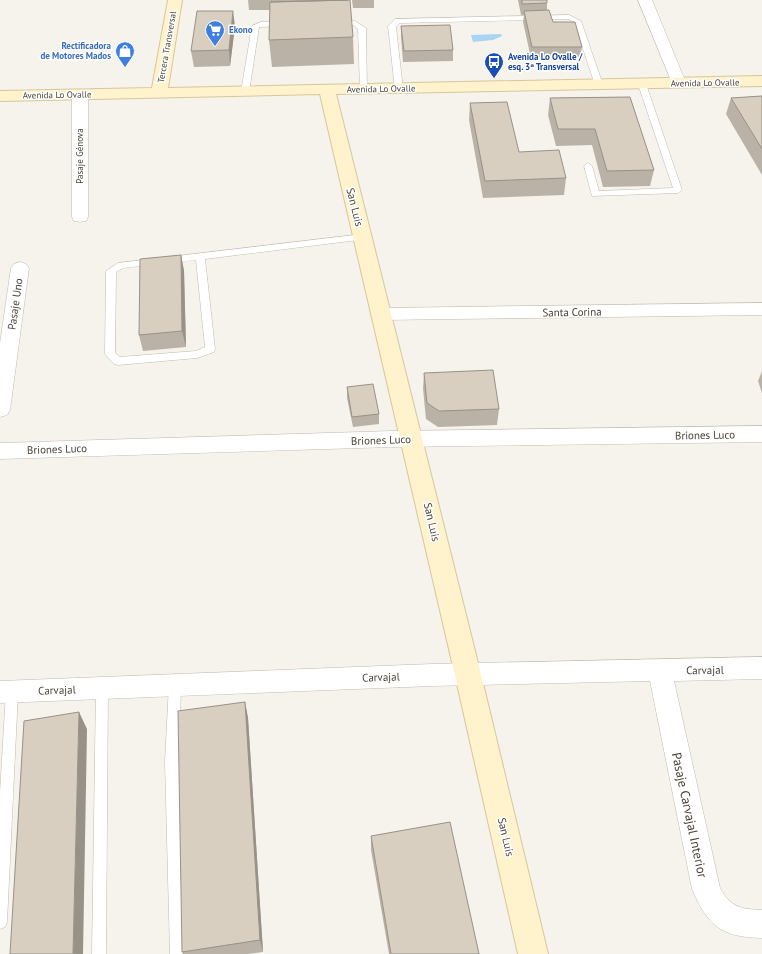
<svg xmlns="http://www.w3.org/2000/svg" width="762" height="954" font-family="'PT Sans',sans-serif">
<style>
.water{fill:#a9d4f2}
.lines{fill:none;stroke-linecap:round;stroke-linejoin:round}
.lane-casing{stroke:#c2bbae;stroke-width:1}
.street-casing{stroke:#c2bbae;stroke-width:1}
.secondary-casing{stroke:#d6c79b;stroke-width:2}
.lane{fill:#fff;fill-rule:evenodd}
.street{fill:#fff;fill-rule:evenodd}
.secondary{fill:#fff3cd;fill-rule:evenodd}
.wall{fill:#bab2a6}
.shaded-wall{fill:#979187}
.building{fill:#d8cfc1;stroke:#979187}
.labels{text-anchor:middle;stroke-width:3;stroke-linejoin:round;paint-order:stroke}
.far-shop-label{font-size:9px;font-weight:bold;fill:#366cbe;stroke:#fff;text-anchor:start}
.far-street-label{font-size:9px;fill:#4b4439;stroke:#fff}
.far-transit-label{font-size:9px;font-weight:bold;fill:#164399;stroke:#fff;text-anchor:start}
.street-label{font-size:11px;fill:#4b4439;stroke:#fff}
.near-street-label{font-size:13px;fill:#4b4439;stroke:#fff}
</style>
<rect width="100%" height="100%" fill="#f6f3ec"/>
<path class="water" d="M501 34 502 36 493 40 473 42 471 35Z"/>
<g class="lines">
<defs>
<path id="lane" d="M569 15 581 21 603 85 602 87H596L595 85 574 22 568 19 400 23 396 27 403 89 399 91 395 89 388 26 395 19Z
M335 21H355L366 28 367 91H364L360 89 358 29 353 25H335Z
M261 22H285L289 24 285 26 259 27 249 92 245 94 241 92 252 26Z
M639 82H645L646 84 682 190 678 193 592 196 584 166 588 163 592 166 599 191 673 188 638 84Z
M363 234 366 235 368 237 366 239 205 259 215 349 214 352 197 358 118 365 114 364 105 354 106 271 118 263ZM196 260 205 347 196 351 120 357 115 353 116 272 123 268Z
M175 679 179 681 181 685 179 761 184 954H170L165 761 169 685 171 681Z
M102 682 106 684 108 688 106 954H92L96 688 98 684Z
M12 686 17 688 18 692 7 922 5 927 0 929V792L6 692 7 688Z"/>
<path id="street" d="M638 0H652L686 83 684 86 679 87 674 86 672 83Z
M80 90 85 92 88 95V217L86 221 80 222 74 221 72 217V95L75 92Z
M20 262 26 264 29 268 10 410 7 415 0 417V343L11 268 14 264Z
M762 303V315L382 320 375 319 373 314 375 309 382 308Z
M762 426V442L392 447 0 459V443L392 431Z
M762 657V679L674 681 720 888C731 908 741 909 762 910V938C721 937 708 926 692 889L650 681 432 686 0 703V681L432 664Z"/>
<path id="secondary" d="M168 0H182L168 88 762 76V86L336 94 481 675 548 954H518L455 675 320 94 0 101V91L152 88Z"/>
</defs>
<use href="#lane" class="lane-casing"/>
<use href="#street" class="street-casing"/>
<use href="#secondary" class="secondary-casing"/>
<use href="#lane" class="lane"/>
<use href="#street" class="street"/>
<use href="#secondary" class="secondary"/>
</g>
<path class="wall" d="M248 0H270V2L353 37 354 64 272 67 269 40 270 10H249Z
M352 0H374V8H353Z
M518 0H547V10L553 22 582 47 580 57 531 58 523 22 524 15H521Z
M235 26 230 66 194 67 191 51Z
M401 26 453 50V61L403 62 401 37Z
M762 96V175L726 114 731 98Z
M630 97 654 170 650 186 603 187 592 145 556 146 548 115 550 98Z
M470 103 519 152 566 178 564 195 483 198 469 120Z
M181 255 184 271 186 347 143 351 139 335Z
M762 371V393L758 381Z
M424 373 499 409 497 425 438 427 426 419 423 389Z
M347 387 379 414V424L353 427 347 398Z
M245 702 248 718 263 952 248 954H183L182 952Z
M371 836 479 954H389L371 850Z"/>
<path class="shaded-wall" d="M233 11 235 26 230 66 229 50Z
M181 255 184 271 186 347 182 331Z
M245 702 248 718 263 952 260 940Z
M79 712 87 729 83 954H73Z"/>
<path class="building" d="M271 0H348L271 2Z
M350 0 353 37 269 40 270 2Z
M522 0H547V3L522 4Z
M549 10 553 22H575L582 47H532L524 11Z
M197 11H233L229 50 191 51Z
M450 25 453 50 404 51 401 26Z
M762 96V149L731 98Z
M630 97 654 170 607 171 595 129H558L550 98Z
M507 102 519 152 559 150 566 178 485 181 470 103Z
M181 255 182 331 139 335 140 259Z
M493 370 499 409 439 411 427 403 424 373Z
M373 384 379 414 352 417 347 387Z
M245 702 260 940 182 952 178 711Z
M79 712 73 954H10L24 721Z
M450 822 479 954H391L371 836Z"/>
<defs>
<symbol id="supermarket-pin" viewBox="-11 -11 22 30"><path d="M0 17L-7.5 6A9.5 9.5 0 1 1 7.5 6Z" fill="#3f7fe0" stroke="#fff"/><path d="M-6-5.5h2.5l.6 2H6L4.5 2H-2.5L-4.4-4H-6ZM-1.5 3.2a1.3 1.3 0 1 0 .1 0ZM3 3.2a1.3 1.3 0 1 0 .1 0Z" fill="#fff"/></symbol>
<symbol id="shop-pin" viewBox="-11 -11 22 30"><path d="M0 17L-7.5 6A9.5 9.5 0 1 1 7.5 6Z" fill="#3f7fe0" stroke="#fff"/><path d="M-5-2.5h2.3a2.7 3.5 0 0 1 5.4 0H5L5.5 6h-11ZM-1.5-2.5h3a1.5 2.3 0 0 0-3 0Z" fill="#fff"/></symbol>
<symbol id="bus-pin" viewBox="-11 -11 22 30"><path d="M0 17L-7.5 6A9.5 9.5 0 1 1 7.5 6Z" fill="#1a4fb4" stroke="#fff"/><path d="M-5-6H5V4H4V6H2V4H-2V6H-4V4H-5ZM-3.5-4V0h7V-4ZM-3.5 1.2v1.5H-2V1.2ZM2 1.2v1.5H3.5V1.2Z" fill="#fff"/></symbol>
</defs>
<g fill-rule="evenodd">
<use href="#supermarket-pin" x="204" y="19" width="22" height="30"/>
<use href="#shop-pin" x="114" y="40" width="22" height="30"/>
<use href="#bus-pin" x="483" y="51" width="22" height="30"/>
</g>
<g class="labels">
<g class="far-shop-label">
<text x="229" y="33">Ekono</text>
<text x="111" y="49" text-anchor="end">Rectificadora<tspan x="111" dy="10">de Motores Mados</tspan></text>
</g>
<g class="far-street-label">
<text transform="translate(167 47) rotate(-80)" y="3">Tercera Transversal</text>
<text transform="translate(705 83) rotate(-1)" y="3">Avenida Lo Ovalle</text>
<text transform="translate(381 89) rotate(-1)" y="3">Avenida Lo Ovalle</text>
<text transform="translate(57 95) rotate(-1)" y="3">Avenida Lo Ovalle</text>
<text transform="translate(80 156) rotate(-90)" y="3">Pasaje Génova</text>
</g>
<g class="far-transit-label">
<text x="508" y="60">Avenida Lo Ovalle /<tspan x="508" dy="10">esq. 3ª Transversal</tspan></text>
</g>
<g class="street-label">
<text transform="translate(355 207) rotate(76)" y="4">San Luis</text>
<text transform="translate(15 304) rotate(-82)" y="4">Pasaje Uno</text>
<text transform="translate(572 312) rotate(-1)" y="4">Santa Corina</text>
<text transform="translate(705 435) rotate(-1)" y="4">Briones Luco</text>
<text transform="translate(381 440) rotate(-2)" y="4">Briones Luco</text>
<text transform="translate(57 449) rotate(-2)" y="4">Briones Luco</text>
<text transform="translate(432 522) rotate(77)" y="4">San Luis</text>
<text transform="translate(705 670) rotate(-1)" y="4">Carvajal</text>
<text transform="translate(381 677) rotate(-2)" y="4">Carvajal</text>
<text transform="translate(57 690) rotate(-2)" y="4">Carvajal</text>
<text transform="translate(506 837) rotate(77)" y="4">San Luis</text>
</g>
<g class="near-street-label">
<text transform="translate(690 815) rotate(78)" y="5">Pasaje Carvajal Interior</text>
</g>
</g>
</svg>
